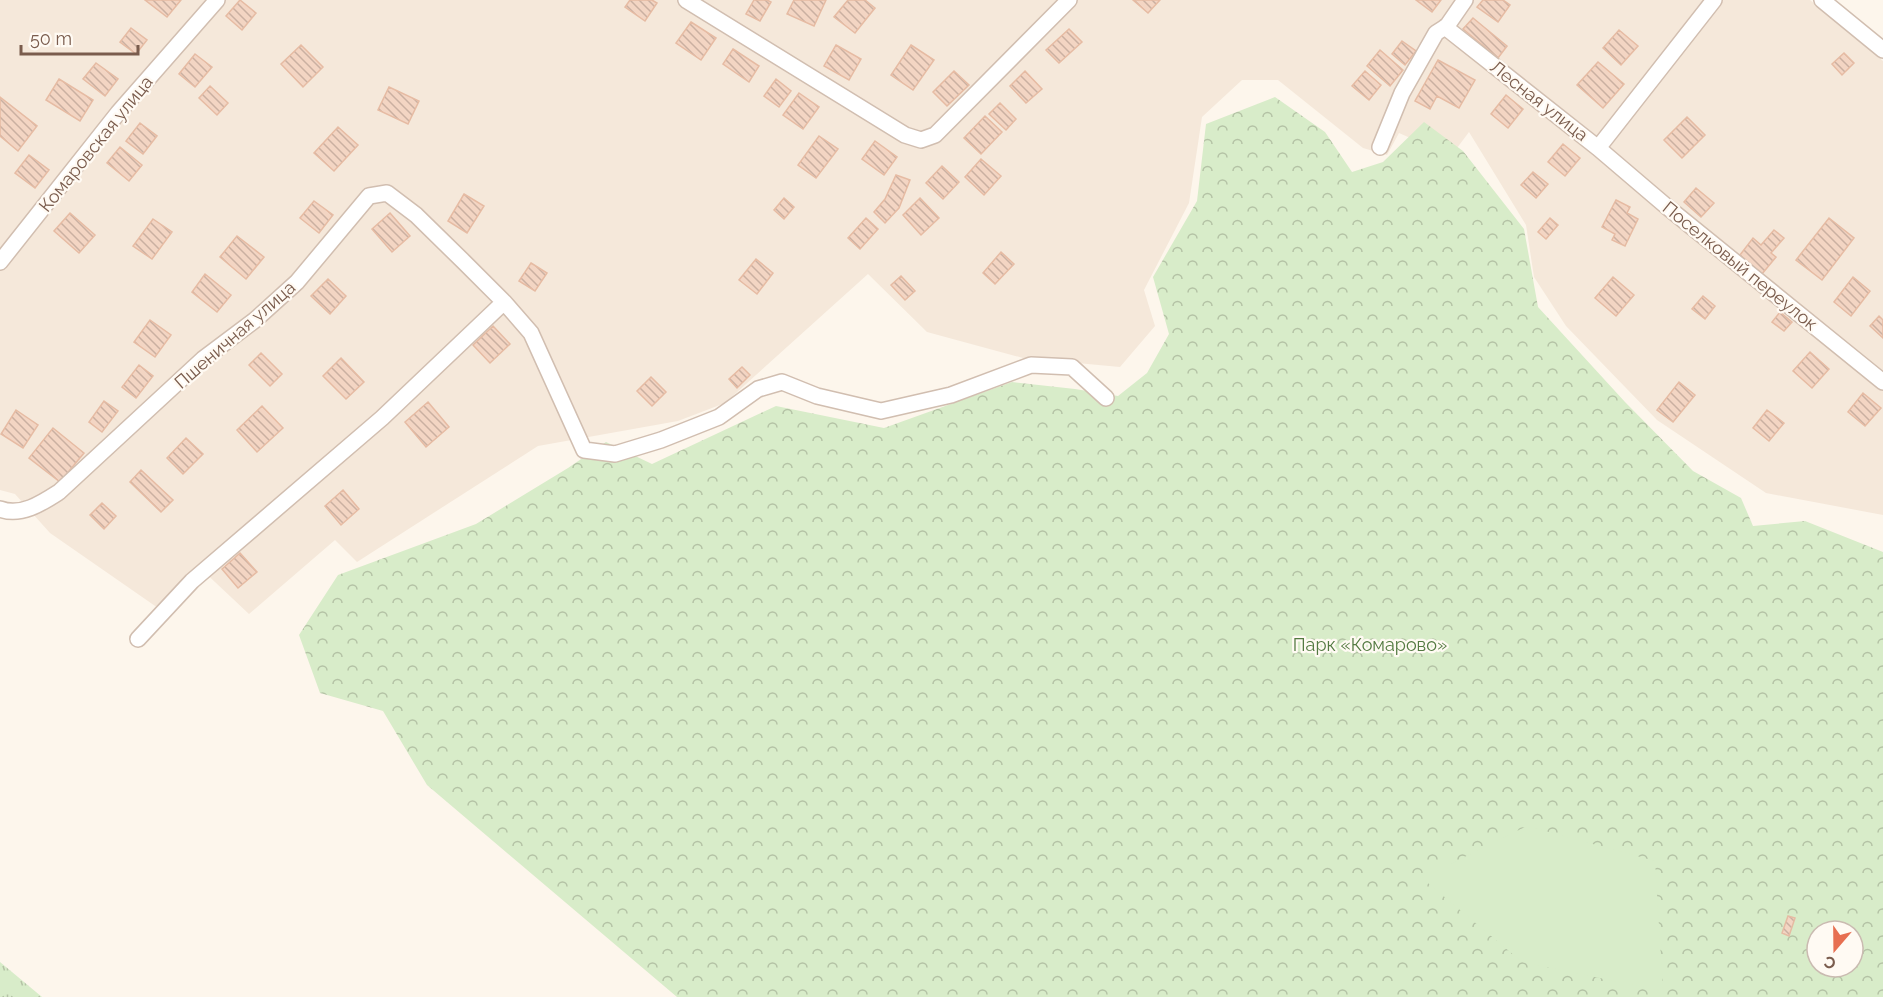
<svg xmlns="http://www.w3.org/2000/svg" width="1883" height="997" font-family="Raleway,sans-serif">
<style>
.residential{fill:#f5e8da}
.grass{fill:url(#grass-tufts)}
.park{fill:url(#park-crowns);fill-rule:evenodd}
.pitch{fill:#d8ecc9}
.building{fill:url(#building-back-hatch);stroke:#e6bba3;stroke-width:1.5}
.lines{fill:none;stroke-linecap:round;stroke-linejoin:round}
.street-casing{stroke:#d1beb0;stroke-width:18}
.street{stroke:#fff;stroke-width:15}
.labels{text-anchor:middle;stroke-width:4.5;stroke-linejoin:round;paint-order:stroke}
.street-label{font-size:18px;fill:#7a5c4d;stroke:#fffaf3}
.park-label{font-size:18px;fill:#537a41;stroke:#fffaf3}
</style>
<defs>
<pattern id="grass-tufts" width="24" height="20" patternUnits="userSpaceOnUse" patternTransform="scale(1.5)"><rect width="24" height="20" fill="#d8ecc9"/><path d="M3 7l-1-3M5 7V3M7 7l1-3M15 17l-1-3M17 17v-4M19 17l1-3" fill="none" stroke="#b4c2a5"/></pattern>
<pattern id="park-crowns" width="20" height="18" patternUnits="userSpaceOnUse" patternTransform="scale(1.5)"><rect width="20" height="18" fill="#d8ecc9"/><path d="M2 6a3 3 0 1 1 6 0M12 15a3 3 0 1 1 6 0" fill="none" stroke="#b4c2a5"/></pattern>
<pattern id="building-back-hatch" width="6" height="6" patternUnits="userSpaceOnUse" patternTransform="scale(1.5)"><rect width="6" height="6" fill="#f3d5c3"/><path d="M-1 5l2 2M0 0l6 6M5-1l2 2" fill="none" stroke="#cab0a1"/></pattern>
</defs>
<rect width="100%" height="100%" fill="#fdf6ec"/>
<path class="residential" d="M0 0H1810L1883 61V515L1766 493 1657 420 1566 326 1534 277 1526 225 1469 132 1451 156 1399 133 1387 155 1363 148 1278 80H1242L1202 117 1189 203 1144 290 1155 326 1120 367 1023 358 927 332 868 274 725 403 678 421 538 446 357 562 335 540 249 614 199 567 158 608 50 533 15 494 0 490Z"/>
<path class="grass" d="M0 962 42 997H0Z"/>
<path class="park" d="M1275 97 1325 132 1352 172 1383 162 1424 122 1463 151 1524 229 1538 307 1625 402 1693 471 1741 498 1753 526 1805 521 1883 552V997H677L427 785 383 711 320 693 299 635 338 575 476 524 568 468 606 442 652 464 776 406 884 428 1012 382 1075 389 1118 396 1147 373 1169 334 1153 277 1197 201 1206 124ZM1817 931H1853V967H1817Z"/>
<path class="pitch" d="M1527 826 1655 861 1663 991 1522 962 1422 878Z"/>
<path class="building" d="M145 0H181L167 17Z
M240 0 256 13 242 30 226 16Z
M630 0H652L657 3 645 21 625 7Z
M754 0H767L771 2 760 21 746 14Z
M794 0H826L814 26 787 14Z
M848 0H865L875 8 855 33 834 17Z
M1133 0H1160L1148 13Z
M1416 0H1441L1432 12Z
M1483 0H1503L1510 5 1498 22 1477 7Z
M1473 18 1507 46 1498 58 1463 29Z
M691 22 716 38 701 60 676 43Z
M131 28 147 40 136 54 120 42Z
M1069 29 1082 42 1059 63 1046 50Z
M1619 30 1638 46 1621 65 1603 48Z
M1402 41 1416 51 1405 65 1392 54Z
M301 45 323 67 303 87 281 64Z
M836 45 861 59 849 80 824 66Z
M911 45 934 60 913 90 891 75Z
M733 49 759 66 749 82 723 64Z
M1380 50 1403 70 1390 86 1367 66Z
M1844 53 1854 63 1842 75 1832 64Z
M195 54 212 67 195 87 179 74Z
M1438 60 1475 80 1459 108 1437 96 1430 109 1415 101Z
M1598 62 1624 84 1603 108 1577 85Z
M96 63 118 79 105 96 83 79Z
M954 71 969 85 947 106 933 92Z
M1025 71 1042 89 1026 103 1010 86Z
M1365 71 1381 85 1369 100 1352 86Z
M59 79 93 100 80 121 46 100Z
M776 79 791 91 779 107 764 96Z
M210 86 228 103 217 115 199 98Z
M389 87 419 101 408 124 378 110Z
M799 93 819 107 803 129 783 115Z
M1506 95 1523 109 1508 128 1491 114Z
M0 97 37 126 18 151 0 136Z
M1000 103 1016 119 1006 130 989 114Z
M985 116 1002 132 981 154 964 138Z
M1687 117 1705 135 1682 158 1664 140Z
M140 123 157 136 143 154 126 141Z
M338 127 358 145 334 171 314 153Z
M819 136 838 149 816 178 798 165Z
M875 141 897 157 884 175 862 159Z
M1563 144 1580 158 1565 176 1548 162Z
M120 147 142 165 129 181 107 163Z
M29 155 49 170 35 188 15 173Z
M981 159 1001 176 984 195 965 177Z
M942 166 959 182 943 199 926 183Z
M1533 172 1548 184 1536 198 1521 185Z
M896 175 910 180 899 208 885 223 874 212 885 199Z
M1696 188 1714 203 1701 217 1684 202Z
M464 194 484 206 467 233 448 221Z
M784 198 794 207 784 219 774 210Z
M920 198 939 218 921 235 903 215Z
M1616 200 1630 207 1627 213 1638 219 1625 246 1612 240 1615 234 1602 227Z
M314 201 333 215 319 233 300 218Z
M70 213 95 235 79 253 54 231Z
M390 213 410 236 392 252 372 229Z
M866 218 878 229 860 249 848 238Z
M1550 218 1558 225 1546 239 1538 232Z
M1829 218 1854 238 1822 280 1796 260Z
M153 219 172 232 152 259 133 246Z
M1774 230 1784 238 1771 253 1776 257 1762 274 1740 255 1753 238 1761 245Z
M237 236 264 257 246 279 220 257Z
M1001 252 1014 264 995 284 983 273Z
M756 259 773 273 757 294 739 280Z
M531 263 547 273 535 291 519 281Z
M205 274 231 295 217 312 192 292Z
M901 276 915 291 905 300 891 285Z
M1613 277 1634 295 1616 316 1595 298Z
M1853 277 1870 291 1851 316 1834 302Z
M328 279 346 296 330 314 311 296Z
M1703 296 1715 306 1705 319 1692 309Z
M1780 312 1792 322 1784 331 1772 322Z
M1879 316 1883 320V338L1870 326Z
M150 320 171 335 155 357 134 342Z
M493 326 510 344 490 363 473 345Z
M1810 352 1829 369 1812 388 1793 371Z
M261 353 282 374 270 386 249 365Z
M341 358 364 382 346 399 323 376Z
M139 365 153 376 136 398 122 387Z
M742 367 750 375 737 388 729 379Z
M651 377 666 392 652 406 637 391Z
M1679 382 1695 395 1673 422 1657 410Z
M1863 393 1881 408 1865 426 1848 412Z
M104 401 118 411 102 432 89 422Z
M428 402 449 427 426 447 405 422Z
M262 406 283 428 257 452 237 430Z
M16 410 38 425 23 448 1 434Z
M1767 410 1784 423 1769 441 1753 428Z
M53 428 84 453 60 482 29 458Z
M186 438 203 454 183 474 167 458Z
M141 470 173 500 161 512 130 482Z
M343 490 359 509 341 525 325 506Z
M102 503 116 516 104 529 90 515Z
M240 553 257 572 238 588 222 569Z
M1788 916 1795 918 1789 936 1782 933Z"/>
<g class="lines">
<defs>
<path id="street" d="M686 0 905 135 921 140 935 135 1069 0
M1822 0 1883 50
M1445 27 1598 148 1714 0
M1380 147 1402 93 1436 33 1447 26 1465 0
M1598 148 1666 206 1883 382
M0 262 118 113 217 0
M0 509C21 517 42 503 59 492L203 359 255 320 297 282 369 196 387 193 416 215 464 262 504 302 531 333 584 450 615 454 661 440 719 417 758 389 782 382 817 396 881 411 951 395 1031 365 1072 367 1106 398
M138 639 192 581 382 418 504 302"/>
</defs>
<use href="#street" class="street-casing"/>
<use href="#street" class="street"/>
</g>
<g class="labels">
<g class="street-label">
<text transform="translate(1539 101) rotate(38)" y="6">Лесная улица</text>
<text transform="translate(96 144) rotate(-51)" y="6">Комаровская улица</text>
<text transform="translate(1740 266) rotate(39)" y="6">Поселковый переулок</text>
<text transform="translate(235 335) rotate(-41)" y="6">Пшеничная улица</text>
</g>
<g class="park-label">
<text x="1370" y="651">Парк «Комарово»</text>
</g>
</g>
<g transform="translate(1835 949) rotate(200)"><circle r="28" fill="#fffaf3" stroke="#cabbb1" stroke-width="1.5"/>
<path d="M0-4.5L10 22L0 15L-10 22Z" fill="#e76f51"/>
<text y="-9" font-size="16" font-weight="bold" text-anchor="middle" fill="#7a5c4d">С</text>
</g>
<path d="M21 45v9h117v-9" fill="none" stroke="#7a5c4d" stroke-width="3"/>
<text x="30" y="45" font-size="18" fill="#7a5c4d" stroke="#fffaf3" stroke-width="4.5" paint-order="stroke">50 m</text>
</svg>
